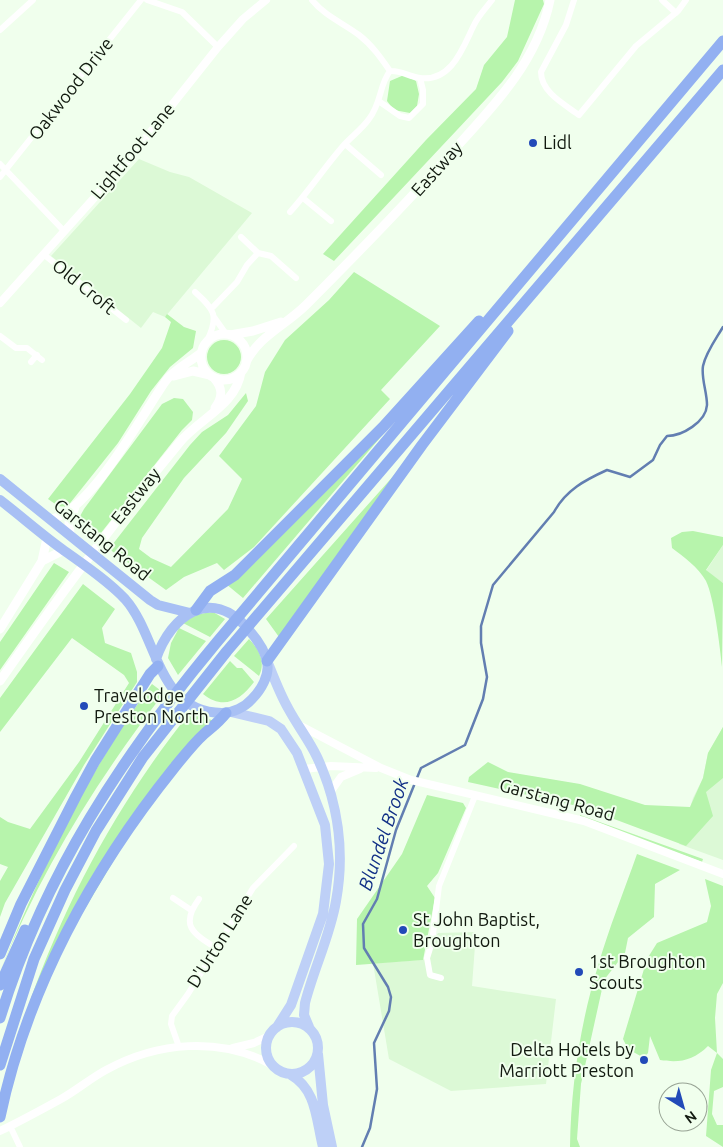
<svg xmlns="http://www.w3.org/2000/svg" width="723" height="1147" font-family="Ubuntu,sans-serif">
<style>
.built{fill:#dcf9d6}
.green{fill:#b7f4ac}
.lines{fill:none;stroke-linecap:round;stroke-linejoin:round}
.stream{stroke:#627eb1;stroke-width:2.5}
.minor{stroke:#fff;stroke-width:6}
.tertiary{stroke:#fff;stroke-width:8}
.secondary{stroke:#fff;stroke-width:9}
.primary{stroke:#bed0f7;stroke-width:10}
.trunk{stroke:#a8c0f4;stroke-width:10}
.motorway{stroke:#92b0f1;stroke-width:11}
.poi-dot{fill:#224ab8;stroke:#f0ffed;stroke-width:2}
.labels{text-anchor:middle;stroke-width:4;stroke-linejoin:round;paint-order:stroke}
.street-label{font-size:18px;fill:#11190f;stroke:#f0ffed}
.poi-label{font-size:18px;fill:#11190f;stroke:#f0ffed;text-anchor:start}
.water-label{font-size:19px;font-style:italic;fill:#113086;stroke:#f0ffed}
</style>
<rect width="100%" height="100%" fill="#f0ffed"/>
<path class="built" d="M139 159 170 172 189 177 252 213 165 317 153 312 141 328 51 256Z
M723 545V583L706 571Z
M723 727V860L679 844 693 798 703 778 708 753Z
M476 932 472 986 556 999 546 1084 451 1091 389 1059 373 963 423 960 438 933Z"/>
<path class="green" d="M515 0H543L544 4 518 61 502 82 334 261 323 254 426 140 476 89 484 65 507 37Z
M404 75 416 81 419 94 417 106 410 113 394 110 387 101 390 81Z
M354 272 440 326 381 390 390 399 254 547 224 570 217 563 184 577 166 590 109 549 190 445 202 432 228 415 246 393 248 401 226 433 184 478 142 538 139 549 151 558 171 567 228 509 242 479 219 456 256 406 265 372 285 340 329 300Z
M167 314 184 327 196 331 193 348 170 367 151 391 118 443 67 507 58 506 48 499 130 394 162 348 171 322 165 317Z
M207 357a17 17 0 1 1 34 0a17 17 0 1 1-34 0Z
M174 398 183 399 193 412 192 420 182 430 97 538 79 518 84 509 162 404Z
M397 418 243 598 226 584Z
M396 473 279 637 266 619Z
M693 531 723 537V545L706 570 723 583 722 667C720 647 714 597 706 581 698 567 684 557 672 548L671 538 682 532Z
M54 563 69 572 0 670V642Z
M83 584 115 609 102 628 105 643 131 653 137 672V682L84 765 5 903 0 917V881L8 867 0 864V817L8 822 30 829 79 762 129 683 124 675 72 638 0 732V698Z
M213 612 225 619 210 637 183 623 191 615Z
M179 628 206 641 178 675 168 658 171 643Z
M249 639C259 649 266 662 259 676L234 656Z
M230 661 237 668H242L254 682C240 701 223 710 203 694Z
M152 684 164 693C97 780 41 870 0 972 40 871 88 771 152 684Z
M192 710 215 722 164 776 30 1001C68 895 121 798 192 710Z
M723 727V778L706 792 713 816 686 846 582 807 468 782 469 777 488 762 508 772 580 784 645 805 690 807 703 778 708 753Z
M427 795 463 803 466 808 438 873 427 886 435 898 423 960 356 965 357 919 402 854Z
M580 815 703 859 702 862 580 817Z
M637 854 680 870 655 884 654 917 628 938 625 953 604 980 581 1084 577 1139 580 1147H570C571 1086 580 1024 598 966 609 928 624 891 637 854Z
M705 879 723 886V983L717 994 715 1018 717 1053 723 1059V1087L714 1091 712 1114 717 1125H723V1147L706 1136 711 1070 717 1053 708 1046C693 1061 679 1063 660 1060L650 1036 648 1053 644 1058 628 1049 623 1039 647 959 657 943 707 922 711 906Z"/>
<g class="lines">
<path class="stream" d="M362 1147 370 1128 377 1089 374 1043 389 1011 391 997 388 987 364 948 363 924 377 899 396 830 421 768 465 745 483 699 487 677 481 643V626L493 585 554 512C566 490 585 480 607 470L630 477 653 460 660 445 667 436C682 436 706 422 707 405 707 392 701 378 703 366 706 352 716 339 723 327"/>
<path class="minor" d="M147 0 182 12 218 47
M312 0C325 16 343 23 359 35 372 45 381 58 390 71
M574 0 566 25 541 72C541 92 564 104 579 115L636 46 678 11 686 0
M662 0 676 13
M0 30 33 0
M380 102 400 116 409 118 423 104V90L420 78
M345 144 381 175
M0 164 64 231
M0 177 141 0
M303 198 331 221
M290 212C309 191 324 168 343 146 351 137 362 129 369 119 382 102 379 85 390 71 401 70 409 77 420 78 452 82 463 47 474 25 478 16 486 8 492 0
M241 237 258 253
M43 254 126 320
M195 292C215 310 219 316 207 341
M213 307 237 282 247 265 258 253 271 256 296 278
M214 317 226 334
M0 336 16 348H27L42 360
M31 362 37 355
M173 898 191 910
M199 899C180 925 192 933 216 948
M441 978 430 975 427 958 432 942 439 886 475 796
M179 1047 171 1024 172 1016 188 994 253 888 294 846
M10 1126 20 1147"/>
<path class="tertiary" d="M0 303 129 159 218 47 243 19 266 0
M299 725 381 768 411 780 584 821 723 874
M304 769 331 766 376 768
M331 791 341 777 360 769
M233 1048 254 1043 269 1036
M0 1131C21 1121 41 1110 61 1099 77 1090 91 1078 106 1070 157 1042 220 1036 272 1065"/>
<path class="secondary" d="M201 357a23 23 0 1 1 46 0a23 23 0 1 1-46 0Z
M230 335 253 331 281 322
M246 362C259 336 286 325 306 305 355 256 404 206 450 154 492 108 537 63 550 0
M174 376 193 371 210 375
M214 378C223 388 223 397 215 408
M51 519C90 512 142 415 165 382 173 370 190 362 201 353
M70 534 69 522 75 507
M42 561 64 550
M0 629 42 561 47 538
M0 681C57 599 116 519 180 442 200 418 236 405 241 372"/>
<path class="primary" d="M268 663C274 678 280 694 288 708 297 725 309 740 317 757 338 802 345 852 336 901 330 936 314 968 305 1003L304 1015 309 1027
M231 712 269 721 281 729 297 753 325 825 329 864 323 914 291 1005 277 1027
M266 1048a26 26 0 1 1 52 0a26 26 0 1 1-52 0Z
M318 1054 323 1105 332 1147
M291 1075C317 1090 316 1120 323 1147"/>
<path class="trunk" d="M0 479 150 600 158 605 190 613
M0 500C21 516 41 534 62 549 84 565 107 580 125 599 158 636 157 713 222 713 233 713 245 707 252 699 261 690 270 675 267 662 265 649 256 638 248 629 211 586 171 615 156 659"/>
<path class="motorway" d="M196 610 210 591 235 575 383 427 479 321
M267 661 422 445 508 331
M0 954 21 904 76 796 95 761 150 674 158 666
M0 985 25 930
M0 1018C44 874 122 756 217 642L723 41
M0 1065 34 959 65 890 96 831 143 757 227 651 723 70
M0 1117C27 989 92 870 174 768 183 757 193 744 204 734 212 727 219 722 226 713"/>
</g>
<g class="poi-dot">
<circle cx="533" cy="143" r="5"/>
<circle cx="84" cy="706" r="5"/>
<circle cx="403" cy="930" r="5"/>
<circle cx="579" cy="972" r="5"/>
<circle cx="644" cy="1060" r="5"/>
</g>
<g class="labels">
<g class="street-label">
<text transform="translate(71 89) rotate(-52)" y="6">Oakwood Drive</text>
<text transform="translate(133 151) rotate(-50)" y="6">Lightfoot Lane</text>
<text transform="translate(437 169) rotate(-48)" y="6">Eastway</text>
<text transform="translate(84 287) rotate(39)" y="6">Old Croft</text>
<text transform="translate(136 496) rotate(-51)" y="6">Eastway</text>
<text transform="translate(102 540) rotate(39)" y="6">Garstang Road</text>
<text transform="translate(557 800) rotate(15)" y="6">Garstang Road</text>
<text transform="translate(220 941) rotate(-58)" y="6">D'Urton Lane</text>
</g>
<g class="poi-label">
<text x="543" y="149">Lidl</text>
<text x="94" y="702">Travelodge<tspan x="94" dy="21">Preston North</tspan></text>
<text x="413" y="926">St John Baptist,<tspan x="413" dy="21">Broughton</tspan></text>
<text x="589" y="968">1st Broughton<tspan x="589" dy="21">Scouts</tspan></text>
<text x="634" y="1056" text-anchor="end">Delta Hotels by<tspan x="634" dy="21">Marriott Preston</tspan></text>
</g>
<g class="water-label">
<text transform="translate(383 834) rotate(-71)" y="7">Blundel Brook</text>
</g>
</g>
<g transform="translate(683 1107) rotate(143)"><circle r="24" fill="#f0ffed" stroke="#97a394"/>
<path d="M0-4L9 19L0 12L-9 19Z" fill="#224ab8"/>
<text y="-8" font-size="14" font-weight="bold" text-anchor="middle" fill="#11190f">N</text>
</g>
</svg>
